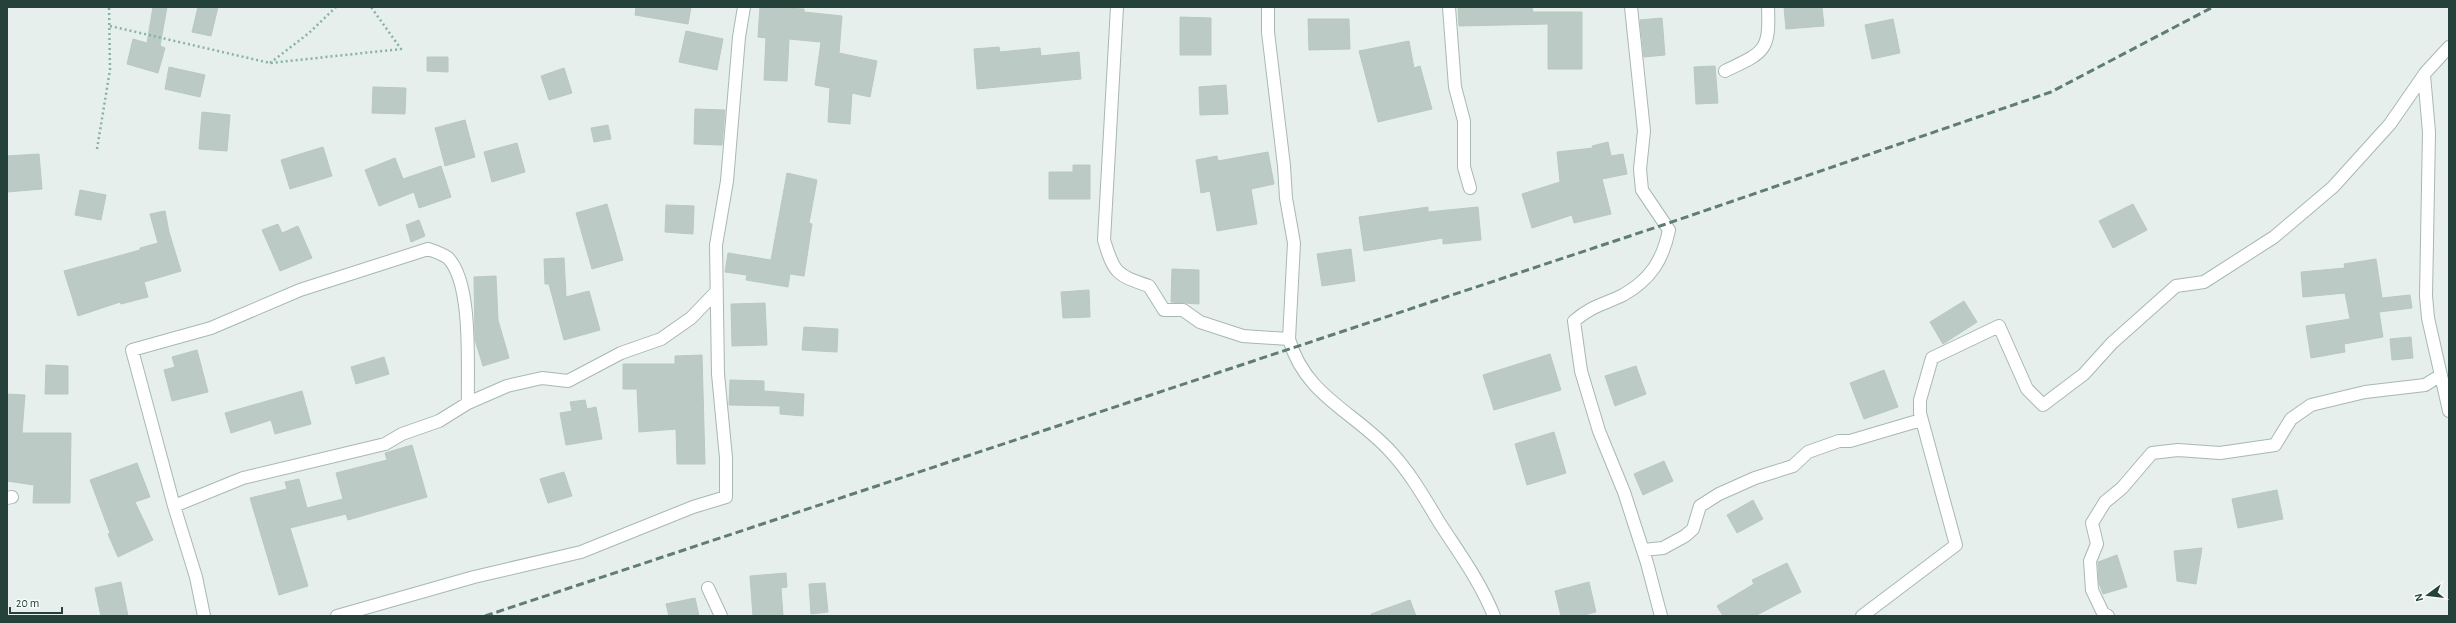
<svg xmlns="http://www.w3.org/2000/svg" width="2456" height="623" font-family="'Alegreya Sans',sans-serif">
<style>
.building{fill:#bbcac4;stroke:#b8c9c2}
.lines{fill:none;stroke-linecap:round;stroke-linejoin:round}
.minor-casing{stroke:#a8b8b2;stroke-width:14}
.path{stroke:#86b3a5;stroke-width:2.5;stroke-dasharray:2 3;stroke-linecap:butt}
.minor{stroke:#fff;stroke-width:12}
.rail{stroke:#5f7d75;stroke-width:3;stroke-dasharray:8 4;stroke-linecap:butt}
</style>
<rect width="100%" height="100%" fill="#e6efeb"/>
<path class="building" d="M153 7H167L160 46 165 48 158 73 127 64 133 39 147 43Z
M198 7H218L211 36 192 32Z
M636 7H691L688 24 635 15Z
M760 7 804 9V12L842 16 839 53 877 61 870 97 852 93 850 124 828 122 830 88 815 85 821 42 789 39 787 81 764 80 766 38 758 37Z
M1458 7H1532L1533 12H1582V69H1548V24L1459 26Z
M1784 7H1822L1824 26 1786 29Z
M1180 17 1211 18V55H1180Z
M1662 18 1665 55 1644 57 1640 20Z
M1308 19H1349L1350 49 1309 50Z
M1893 19 1900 53 1872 59 1865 25Z
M686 31 723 39 717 70 679 62Z
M1409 41 1414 68 1420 66 1432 109 1378 122 1359 51Z
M999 47 1000 52 1040 48 1041 56 1079 52 1081 79 977 89 974 49Z
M427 57H448V72L427 71Z
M1715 66 1718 103 1696 104 1694 67Z
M169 67 205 75 200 97 165 89Z
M564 68 572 93 549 100 541 76Z
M1226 85 1228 114 1200 115 1199 87Z
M373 87 406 88 405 114 372 113Z
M695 109 725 110 722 145 694 144Z
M202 112 230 115 227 151 199 149Z
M465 120 475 157 445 166 435 128Z
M608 125 611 139 594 142 591 128Z
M1608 142 1611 156 1623 154 1627 174 1602 179 1611 214 1574 223 1572 215 1532 228 1522 194 1560 182 1557 152 1593 148 1592 146Z
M517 143 525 172 492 182 484 152Z
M323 147 332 176 290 189 281 160Z
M1268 152 1274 184 1251 189 1257 224 1217 231 1210 191 1201 193 1196 160 1217 156 1218 161Z
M39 154 42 189 7 192V156Z
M395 158 403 179 441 166 451 197 419 208 414 192 379 206 365 170Z
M1073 165H1090V199H1049V172H1073Z
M787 173 817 180 809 223 812 224 804 276 790 274 788 287 746 280 747 275 725 272 728 253 771 260Z
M80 190 106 195 101 220 75 215Z
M607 204 623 260 592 269 576 213Z
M2133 204 2147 230 2113 248 2099 221Z
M666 205 694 206 693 234 665 232Z
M1428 207V212L1478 207 1481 240 1443 244V238L1364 251 1359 217Z
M165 211 169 232 181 271 144 282 148 297 121 304 120 302 78 316 64 271 140 250V248L158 243 150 214Z
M419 220 425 236 411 242 406 225Z
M278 224 282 233 298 226 312 258 280 271 262 230Z
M1351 249 1355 281 1322 286 1317 254Z
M564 258 566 297 589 291 600 330 564 340 549 284H545L544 259Z
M2376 259 2382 298 2410 295 2412 308 2379 312 2383 337 2344 344 2345 352 2311 358 2306 326 2350 319 2345 293 2303 297 2301 272 2345 268 2344 264Z
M1172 269 1199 270V304L1171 302Z
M496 276 498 320 509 358 483 366 475 340 474 277Z
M1089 290 1090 317 1063 318 1061 292Z
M1964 301 1977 322 1943 344 1930 322Z
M765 303 767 345 732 346 731 304Z
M804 327 838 329 837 352 802 350Z
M2411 337 2413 358 2392 360 2390 339Z
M197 350 208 392 172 401 164 370 175 367 172 357Z
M1550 354 1561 390 1494 410 1483 375Z
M702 355 705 464H677L676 429 639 432 637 389H623V364H675V356Z
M384 357 389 374 356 384 351 367Z
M46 365 68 366V394H45Z
M1636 366 1646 394 1615 406 1605 376Z
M1884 370 1898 407 1864 419 1850 383Z
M730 380 764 381V391L804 394 803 416 780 414V406L729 405Z
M302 391 311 424 275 434 271 420 231 433 225 413Z
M7 394 25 395 22 433H71L70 503H33L34 485 7 481Z
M585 400 587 409 596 407 602 439 566 445 560 413 572 411 570 402Z
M1554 432 1566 473 1527 485 1515 444Z
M412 445 427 497 348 520 346 514 290 528 308 586 279 595 250 498 287 489 285 482 299 479 307 508 343 499 336 473 387 460 385 453Z
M1664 461 1673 481 1643 495 1634 474Z
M137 463 150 497 135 502 153 540 118 557 108 534 110 533 90 480Z
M564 472 572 496 548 503 540 479Z
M2277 490 2283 519 2238 528 2232 499Z
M1753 500 1763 519 1737 533 1727 515Z
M2202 548 2196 584 2177 581 2174 551Z
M2117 555 2127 587 2103 594 2099 583 2098 562Z
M1787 563 1801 592 1755 616H1723L1717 606 1754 584 1752 580Z
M786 573 787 587 781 588 783 616H753L750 576Z
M121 582 128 616H101L95 588Z
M1589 582 1596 612 1580 616H1561L1555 591Z
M825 583 828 612 811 614 809 584Z
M695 598 699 616H669L666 604Z
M1410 600 1416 616H1371V614Z"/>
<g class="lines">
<defs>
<path id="minor" d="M1117 7 1104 240C1114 274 1117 275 1149 286L1164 310H1183L1200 322 1243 336 1289 339C1305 396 1355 412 1391 452 1411 474 1424 497 1439 522 1459 553 1480 581 1494 616
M1268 7V32L1284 166 1286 198 1294 243 1289 339
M1449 7 1455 87 1464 121V167L1470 188
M1631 7 1644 131 1640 169 1642 190 1669 230C1663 260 1650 280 1623 295 1603 305 1593 305 1574 321L1581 371 1599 431 1624 492 1647 563 1661 616
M1725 71C1764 52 1770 52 1768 7
M2424 75 2429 132 2426 296 2428 318 2449 411
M7 498 12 497
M174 506 243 478 385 444 402 434 439 421 468 403 507 386 542 378 568 381 621 353 661 339 691 318 717 291
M1643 550 1663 548 1685 536 1693 529 1700 506 1719 494 1755 478 1793 466 1808 452 1839 441H1850L1921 420
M708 588 721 616
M204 616 196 577 174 506 132 350 211 328 300 290 428 249C434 251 443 254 448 258 473 283 467 368 468 403
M337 616 474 577 581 552 693 507 726 497V458L718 374 716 245 727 181 739 37 744 7
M1862 616 1956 545 1920 413V400L1932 358 1999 326 2027 389 2043 405 2084 374 2112 343 2176 286 2204 282 2274 237 2333 187 2390 124 2426 72 2449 47
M2108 616 2103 613 2092 590 2090 561 2097 544 2092 523 2105 502 2122 488 2152 453 2178 450 2220 453 2275 445 2291 419 2311 405 2365 392 2425 385 2441 375"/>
</defs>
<use href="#minor" class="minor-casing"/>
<path class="path" d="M110 26 270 63 401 49 371 7
M270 63 309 33 336 7
M97 149 110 70 109 7"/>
<use href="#minor" class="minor"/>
<path class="rail" d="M485 616 1663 225 2051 92 2213 7"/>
</g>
<rect width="2456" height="623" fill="none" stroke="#24423a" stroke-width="16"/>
<g transform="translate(2428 595) rotate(255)" stroke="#f7fbf9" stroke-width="3" paint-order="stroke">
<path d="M0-3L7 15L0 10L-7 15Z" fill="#24423a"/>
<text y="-6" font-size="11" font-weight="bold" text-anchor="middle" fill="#24423a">N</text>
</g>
<path d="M10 607v6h52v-6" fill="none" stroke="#24423a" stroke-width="2"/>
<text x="16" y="607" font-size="12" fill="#24423a" stroke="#f7fbf9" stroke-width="3" paint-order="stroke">20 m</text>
</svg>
